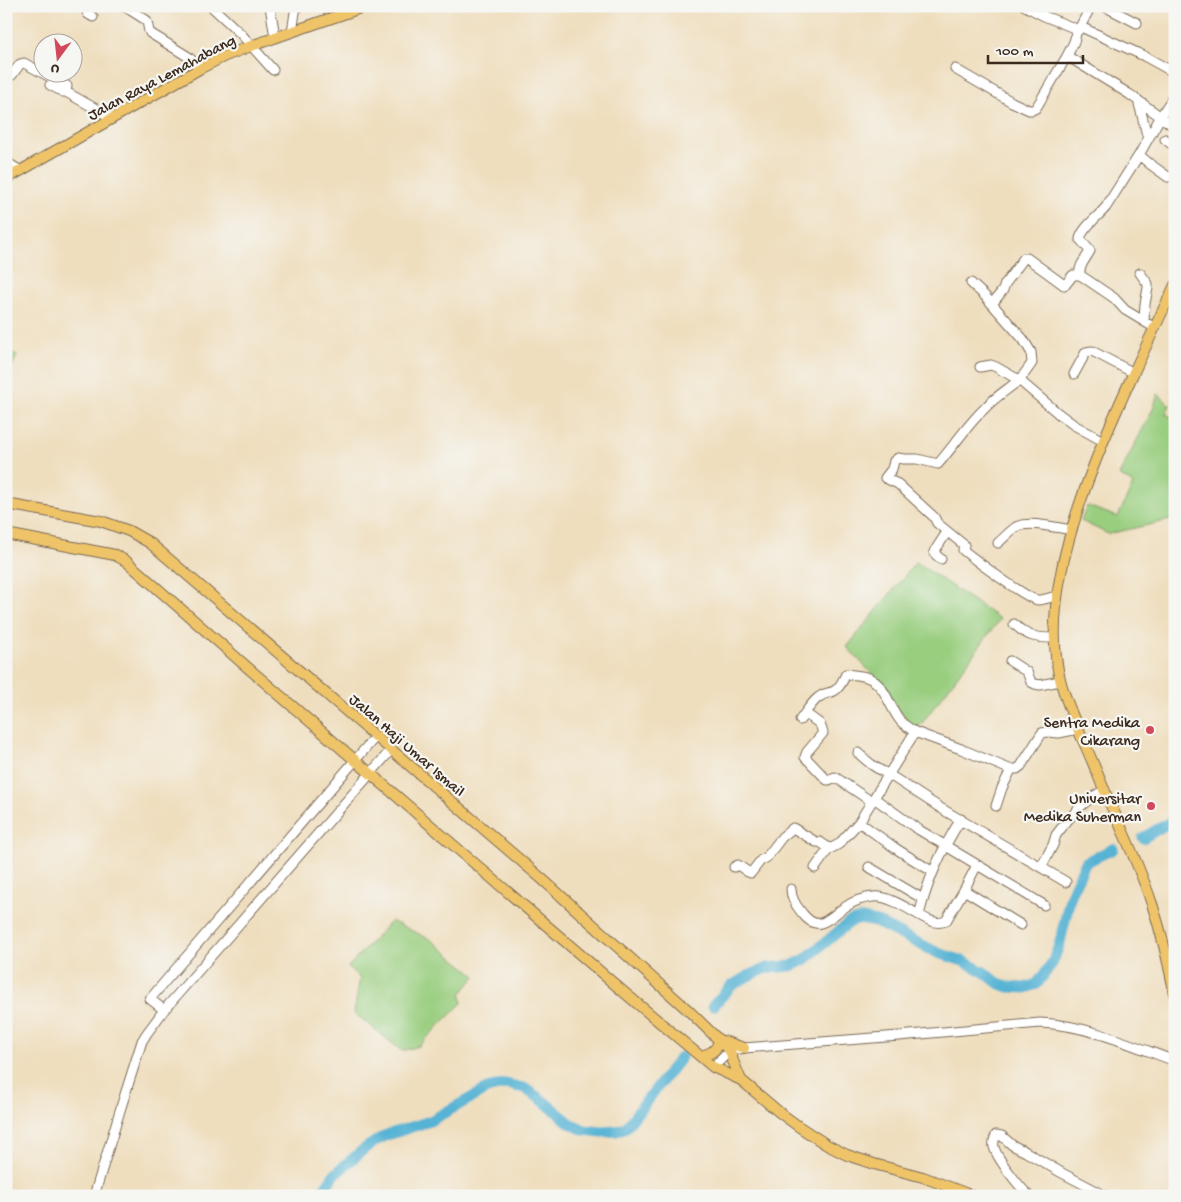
<svg xmlns="http://www.w3.org/2000/svg" width="1181" height="1202" font-family="'Gochi Hand',sans-serif">
<style>
.green{fill:#99ce7f;stroke:#6a7c4e}
.lines{fill:none;stroke-linecap:round;stroke-linejoin:round}
.river{stroke:#56b3d4;stroke-width:11}
.minor-casing{stroke:#7a6956;stroke-width:11}
.major-casing{stroke:#7a6956;stroke-width:12}
.minor{stroke:#fff;stroke-width:9}
.major{stroke:#efc469;stroke-width:10}
.poi-dot{fill:#d1495b;stroke:#f6f6f2;stroke-width:2}
.labels{text-anchor:middle;stroke-width:4.5;stroke-linejoin:round;paint-order:stroke}
.street-label{font-size:16px;fill:#3b2a1e;stroke:#f6f6f2}
.poi-label{font-size:16px;fill:#3b2a1e;stroke:#f6f6f2;text-anchor:end}
</style>
<rect width="100%" height="100%" fill="#f6f6f2"/>
<filter id="ink" filterUnits="userSpaceOnUse"><feTurbulence type="fractalNoise" baseFrequency=".02" numOctaves="2"/><feDisplacementMap in="SourceGraphic" scale="10" xChannelSelector="R" yChannelSelector="G"/><feConvolveMatrix kernelMatrix="1 2 1 2 8 2 1 2 1" color-interpolation-filters="sRGB"/></filter>
<filter id="wash" filterUnits="userSpaceOnUse"><feTurbulence type="fractalNoise" baseFrequency=".0096" numOctaves="4" result="noise"/><feDisplacementMap in="SourceGraphic" scale="20" xChannelSelector="R" yChannelSelector="G"/><feGaussianBlur stdDeviation="1.12" result="paint"/><feColorMatrix in="noise" values="0 0 0 0 0 0 0 0 0 0 0 0 0 0 0 0 0 1.4 0 .05"/><feComposite in="paint" operator="in"/></filter>
<g filter="url(#wash)">
<rect width="100%" height="100%" fill="#efdebe"/>
<path class="green" d="M6 350 17 355 6 381Z
M1158 394 1170 405 1166 414 1175 419V519L1108 534 1081 521 1087 506 1118 517 1133 484 1119 475 1153 409Z
M916 562 1000 619 919 727 908 724 884 687 847 647Z
M391 921 430 939 476 976 461 994 462 1003 419 1046 402 1051 354 1013 360 978 348 967Z"/>
<g class="lines">
<path class="river" d="M1143 838 1175 819
M713 1006 731 986 748 976 767 968 791 966 804 960 850 922 862 919 876 922 938 953 963 961 984 972 998 983 1009 987 1025 988 1037 984 1053 962 1060 942 1070 898 1075 885 1086 862 1113 849
M319 1196 334 1175 364 1149 384 1136 430 1121 487 1089 506 1084 524 1088 542 1100 570 1123 584 1130 602 1132 617 1131 626 1127 681 1057"/>
</g>
</g>
<g filter="url(#ink)">
<g class="lines">
<defs>
<path id="minor" d="M91 6 87 12 88 14 93 17
M124 6 146 20C149 24 147 29 150 33L187 56 201 68
M211 6 241 34 273 70
M270 6 275 37
M1025 6 1044 16 1074 28C1079 37 1071 47 1067 56L1129 94 1172 125
M1104 6 1137 23
M1081 27 1144 56 1175 73
M1078 31 1091 6
M292 32 296 6
M955 69 1012 102 1029 110H1032L1036 108 1067 56
M6 71 12 75 20 64 24 63 67 86 66 92
M50 85 63 92H66L112 118
M1138 100 1148 139
M1165 139 1170 143 1175 145
M1139 155 1150 164 1168 177 1175 176
M6 162 21 171
M1140 273 1148 284V288L1145 304 1144 321
M971 283 984 295 1023 339 1031 352 1032 363C1028 369 1023 376 1018 381 1007 390 995 397 985 408 967 425 954 446 938 464L917 459H904L898 458 894 461 892 469 885 478 898 484 934 517 937 523 964 545 963 550C974 559 1028 600 1038 600 1044 600 1051 597 1057 596
M992 304 1003 290 1005 284 1024 258H1027L1064 285 1066 284 1073 275H1080
M1155 328 1125 310 1114 298 1080 275C1078 266 1086 259 1090 251L1080 239C1082 228 1099 216 1106 207L1139 155 1161 116 1175 94
M980 367 991 365 996 367 1019 380 1059 414 1074 425 1103 441
M1074 374 1086 352 1092 351 1134 373
M998 543C1004 538 1010 531 1016 527 1030 520 1057 528 1072 530
M941 559 936 555 934 552 947 532
M1014 624C1028 637 1035 638 1054 638
M1010 661 1027 672 1031 682 1035 684 1040 685 1060 681
M805 713 820 724 823 733 807 752 805 757 807 759 827 780H829L835 777 872 802
M800 720C806 712 811 703 819 697 826 692 828 694 834 691 840 688 843 680 846 674 854 675 862 675 869 678 886 686 889 706 899 719 903 725 909 728 915 732L961 749 1009 769H1017L1021 766 1042 733 1047 732 1059 733 1078 729
M858 753C868 762 876 769 888 774L942 809 1066 882
M874 798 916 828 1044 905
M996 806 1002 788 1011 770
M961 819C941 851 928 879 919 915 928 920 936 925 946 921L964 890 977 865
M859 822 895 848 933 872
M734 867 738 865 748 872 751 873 761 860 766 858 782 837 793 828 816 842H820L830 849
M869 867 923 899
M1041 867 1053 845 1056 835 1067 821 1081 806 1091 798 1105 790
M815 868 828 850 839 844 859 822 915 732
M791 889C791 898 796 906 802 913 820 936 830 915 847 906 854 901 864 898 873 897 887 895 907 908 919 915
M964 890 1021 925
M164 1010 150 999 376 736
M713 1067 730 1051 744 1048 899 1036 1040 1023C1087 1025 1131 1045 1175 1061
M94 1196 122 1104 142 1041 147 1033 164 1010 391 750
M1029 1196C1019 1186 997 1159 994 1147 993 1142 994 1139 996 1135L1002 1136 1012 1145 1026 1152 1062 1173 1106 1196"/>
<path id="major" d="M6 179 141 102 201 68 225 56 251 46 366 6
M1175 285C1161 314 1147 344 1133 374 1095 458 1035 590 1061 683 1066 701 1074 719 1081 736 1091 757 1099 778 1108 799 1124 833 1140 868 1152 904 1162 934 1169 965 1175 996
M6 504 101 521 129 531 150 543 541 878 689 1011 730 1051 733 1061 741 1080
M6 534 115 555 126 561 247 667 626 994 713 1067 741 1080 779 1112 798 1126 827 1145 847 1155 874 1164 923 1177 973 1196
M723 1041 744 1048
M700 1056C710 1054 717 1051 719 1040"/>
</defs>
<use href="#minor" class="minor-casing"/>
<use href="#major" class="major-casing"/>
<use href="#minor" class="minor"/>
<use href="#major" class="major"/>
</g>
</g>
<g class="poi-dot">
<circle cx="1150" cy="730" r="5"/>
<circle cx="1151" cy="806" r="5"/>
</g>
<g class="labels">
<g class="street-label">
<text transform="translate(161 76) rotate(-28)" y="6">Jalan Raya Lemahabang</text>
<text transform="translate(408 744) rotate(41)" y="6">Jalan Haji Umar Ismail</text>
</g>
<g class="poi-label">
<text x="1140" y="727">Sentra Medika<tspan x="1140" dy="18">Cikarang</tspan></text>
<text x="1141" y="803">Universitar<tspan x="1141" dy="18">Medika Suherman</tspan></text>
</g>
</g>
<rect width="1181" height="1202" fill="none" stroke="#f6f6f2" stroke-width="25"/>
<g transform="translate(58 58) rotate(195)"><circle r="24" fill="#f6f6f2" stroke="#aba49d"/>
<path d="M0-4L9 19L0 12L-9 19Z" fill="#d1495b"/>
<text y="-8" font-size="14" font-weight="bold" text-anchor="middle" fill="#3b2a1e">U</text>
</g>
<path d="M988 55v8h95v-8" fill="none" stroke="#3b2a1e" stroke-width="2.5"/>
<text x="996" y="55" font-size="15" fill="#3b2a1e" stroke="#f6f6f2" stroke-width="4" paint-order="stroke">100 m</text>
</svg>
